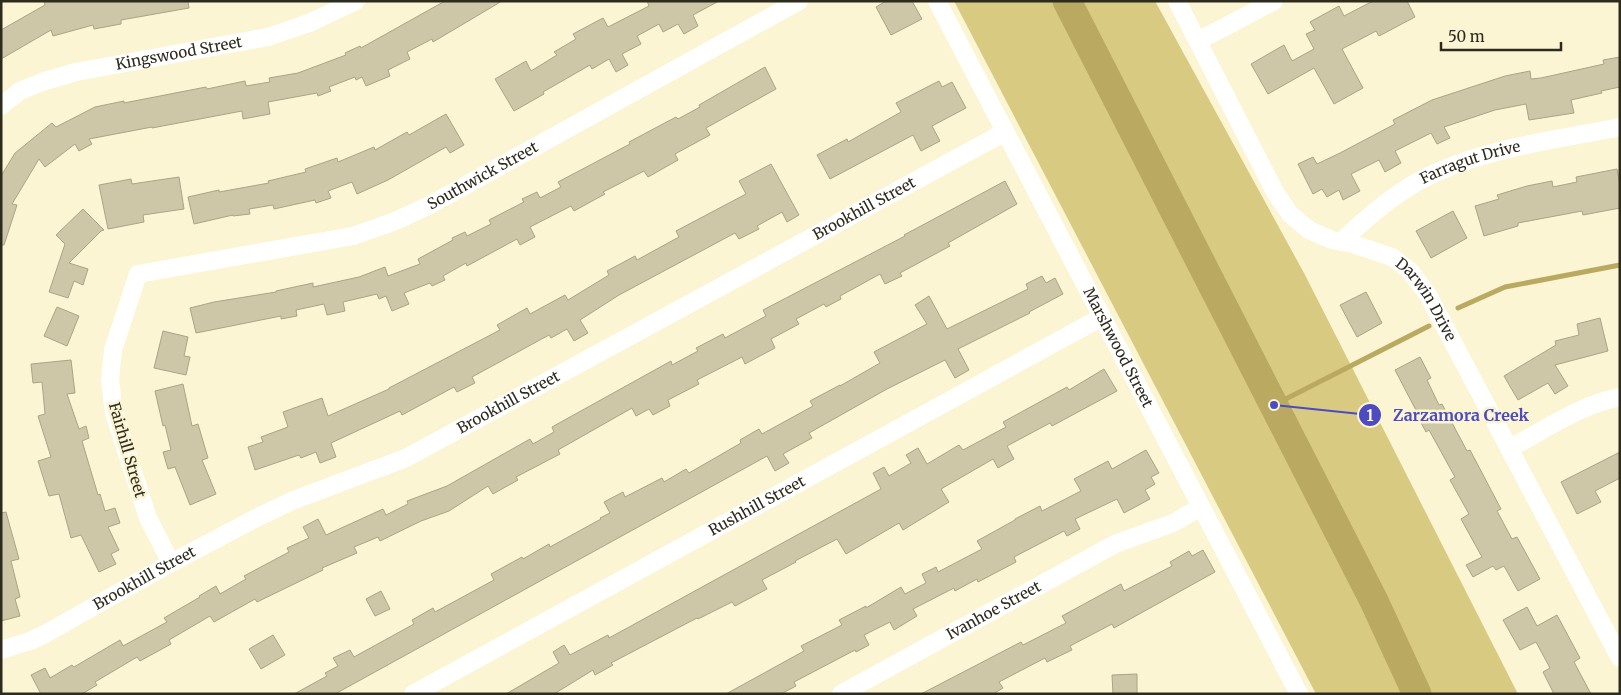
<svg xmlns="http://www.w3.org/2000/svg" width="1621" height="695" font-family="Merriweather,serif">
<style>
.green{fill:#d9ca82}
.lines{fill:none;stroke-linecap:round;stroke-linejoin:round}
.stream{stroke:#baaa61;stroke-width:5}
.river{stroke:#baaa61;stroke-width:29}
.building{fill:#cec7a7;stroke:#aaa485}
.minor{stroke:#fff;stroke-width:18}
.labels{text-anchor:middle;stroke-width:5;stroke-linejoin:round;paint-order:stroke}
.street-label{font-size:15px;fill:#2d2a1e;stroke:#fbf5d4}
.leader{fill:none;stroke:#4c4bc1;stroke-width:2}
.callout-dot{fill:#4c4bc1;stroke:#fbf5d4;stroke-width:2}
.mark-label{font-size:15px;text-anchor:middle;font-weight:bold;fill:#fff}
.callout-label{font-size:16px;text-anchor:middle;font-weight:bold;fill:#4c4bc1;stroke:#fbf5d4;stroke-width:5;stroke-linejoin:round;paint-order:stroke}
</style>
<rect width="100%" height="100%" fill="#fbf5d4"/>
<path class="green" d="M954 1H1155L1304 273 1518 694H1316Z"/>
<g class="lines">
<path class="stream" d="M1458 308 1505 287 1620 265
M1274 405 1429 326"/>
<path class="river" d="M1067 1 1374 601 1417 694"/>
</g>
<path class="building" d="M44 1H188L189 8 121 20V24L94 29 93 25 53 36 51 30 1 59V30L45 5Z
M445 1H502L433 42 432 39 407 52 410 59 388 70 390 76 366 86 362 77 356 80 355 77 329 87 331 91 318 96 317 93 268 102 270 114 243 119 242 111 152 128V127L89 139 92 144 79 151 75 144 45 167 39 159 12 204 17 205 4 245H1V176L15 153 52 123 56 127 95 107 124 101V103L206 87 207 89 245 81 246 86 270 82 269 78 298 73 346 55 345 53 360 46 361 48Z
M647 1H719L693 15 698 26 684 34 678 24 663 32 659 24 637 36 641 44 622 54 628 65 616 72 609 59 592 69 590 65 543 92 544 94 514 111 495 79 526 61 531 71 557 55 554 52 576 39 573 34 603 18 608 27 649 6Z
M886 1H912L922 19 891 35 876 7Z
M1373 1H1407L1415 17 1379 36 1376 31 1342 49 1363 88 1334 104 1314 68 1268 94 1251 64 1284 45 1292 61 1314 49 1306 34 1315 30 1310 22 1339 6 1344 16Z
M1620 57V87L1601 91 1602 93 1571 100 1574 113 1529 120 1526 104 1495 110 1444 127 1450 138 1437 144 1431 133 1395 151 1401 163 1385 172 1379 160 1351 174 1360 191 1343 200 1339 190 1327 197 1322 189 1313 194 1298 164 1313 157 1317 164 1340 153 1395 124 1393 120 1432 100 1505 76 1530 71 1531 79 1541 78 1604 64 1603 60Z
M765 67 776 89 706 128 710 135 675 154 678 160 648 177 644 171 603 192 605 194 574 211 571 206 530 227 535 237 520 245 517 239 467 266 466 263 443 276 445 280 432 286 430 283 404 293 409 304 392 311 386 296 379 299 377 294 343 302 345 311 327 315 324 304 296 310 297 316 281 319V316L196 333 190 308 214 302 276 292V291L313 283V287L359 277 385 267 388 276 420 264 418 259 453 240 452 238 465 232 467 236 491 224 489 220 524 202 522 199 537 192 540 198 561 187 558 182 630 144 629 142 676 117 678 119 700 107 699 105Z
M939 81 942 87 952 82 966 108 932 126 940 141 921 151 913 135 830 179 817 155 847 139 848 142 901 112 896 103Z
M446 114 464 145 450 153 446 147 388 180 357 194 352 182 328 191 331 198 316 203 315 200 274 209 273 205 249 209 250 214 233 216V215L194 224 188 197 219 190V192L269 183 268 181 306 172 305 169 337 158 338 162 374 147 375 150 407 132 409 135Z
M771 164 799 215 787 222 782 212 757 226 759 229 739 239 735 233 619 295 580 320 588 333 574 341 567 329 551 338 549 335 472 377 475 383 457 392 454 387 402 415 400 411 331 443 336 457 320 463 316 452 301 458 299 455 255 470 248 447 263 442 261 437 288 427 283 412 322 398 328 416 389 389V388L500 330 497 325 527 308 530 314 565 295 568 300 609 275 607 271 635 256 637 260 679 237 676 231 746 194 739 181Z
M1617 169 1620 184V208L1583 215 1582 211 1518 223V226L1484 236 1475 206 1499 199 1497 195 1527 186 1552 181 1553 187 1577 182 1576 177Z
M179 177 184 209 143 215 144 222 108 229 99 185 131 179 132 184Z
M1005 181 1017 204 948 243 950 246 900 273 902 276 885 284 880 274 840 296 841 299 826 307 824 304 796 319 799 324 771 339 775 348 745 364 742 357 697 380 699 384 668 400 670 406 653 415 649 409 636 416 632 408 558 450 560 454 516 477 518 480 493 494 488 486 449 511 421 521 380 541 378 537 354 547 357 553 322 568 323 570 257 602 255 599 214 622 210 616 169 640 171 644 140 661 137 657 95 682 97 685 82 694H41L31 675 45 668 50 678 72 665 74 667 120 640 123 646 167 622 164 618 200 597 199 596 216 586 220 594 246 579 244 576 289 552 287 548 309 538 303 527 318 519 326 535 383 509 386 515 408 504 407 501 447 486 530 439 533 444 554 432 552 427 671 361 672 365 698 351 696 348 723 334 725 338 766 316 763 310 905 236 904 235Z
M83 209 104 230 101 231 69 263 88 269 83 285 74 281 68 298 49 292 65 244 56 235Z
M1453 211 1467 238 1431 258 1416 231Z
M1042 276 1046 283 1055 278 1063 294 1029 312 1030 313 958 349 969 370 955 378 945 360 887 389 809 433 812 438 783 454 789 463 775 471 767 456 335 694H294L327 676 325 673 338 666 333 658 350 650 354 657 414 624 412 620 433 608 435 612 494 580 491 574 522 557 523 559 549 544 550 547 601 519 600 518 610 513 604 502 623 492 625 497 662 478 664 482 686 469 689 473 741 443 740 440 759 429 762 434 813 406 810 401 840 385V386L880 363 874 352 927 324 915 305 929 296 947 329 1028 289 1026 284Z
M1366 292 1382 323 1357 337 1340 305Z
M57 307 79 316 67 346 44 336Z
M1600 318 1608 351 1555 365 1568 386 1555 394 1548 383 1518 400 1504 376 1556 345 1555 341 1579 335 1577 324Z
M163 331 188 337 184 356 190 357 186 375 154 368Z
M1420 357 1431 378 1427 380 1439 405 1442 404 1467 451 1470 450 1501 509 1497 511 1512 539 1517 537 1540 579 1518 591 1504 566 1496 570 1493 566 1473 577 1466 565 1482 557 1461 519 1469 514 1450 480 1455 477 1429 430 1426 432 1418 417 1419 416 1395 370Z
M71 360 75 393 67 394 79 429 86 426 89 438 82 441 98 495 100 494 105 511 115 508 120 523 108 527 119 550 111 554 116 564 99 572 81 535 71 538 59 494 49 496 38 461 51 457 38 416 45 414 42 382 33 383 31 364Z
M1104 369 1117 391 1052 426 1050 423 1007 446 1014 459 998 468 993 459 941 489 949 502 903 530 899 523 846 554 837 539 795 561 796 562 762 580 767 589 735 606 732 602 698 619 697 618 611 663 613 665 595 675 593 670 554 694H506L559 663 553 652 564 645 570 655 608 635 609 638 881 489 873 473 884 467 889 476 911 463 906 455 918 448 927 464 959 445 963 450 1006 427 1003 422 1067 387 1069 390Z
M183 384 192 426 198 424 208 458 202 460 216 494 190 505 175 467 168 469 163 452 171 450 165 425 163 426 155 391Z
M1146 450 1159 473 1151 477 1155 484 1145 490 1150 499 1124 513 1117 499 1075 519 1080 529 1067 536 1064 531 1014 557 1016 562 978 582 977 579 955 591 954 588 913 609 917 616 894 630 890 622 864 635 869 645 856 652 855 650 794 682 796 686 781 694H726L804 651 801 646 842 625 839 620 866 606V608L901 587 905 594 926 583 922 574 936 567 938 572 982 549 977 541 1015 520V519L1040 506 1042 511 1081 491 1074 479 1108 461 1112 469Z
M1620 452V478L1595 491 1601 502 1577 514 1561 482Z
M6 512 19 559 11 561 20 597 15 599 20 616 1 621V513Z
M1203 550 1215 572 1114 628 1112 624 1070 646 1072 650 1047 662 1045 658 999 682 1003 688 993 694H921L1021 642 1023 645 1066 623 1062 616 1121 584 1124 591 1172 566 1170 562 1189 551 1192 556Z
M381 591 390 609 375 616 366 599Z
M1527 607 1537 626 1557 615 1580 658 1574 662 1591 694H1554L1543 672 1550 668 1536 642 1520 650 1503 620Z
M273 635 285 655 261 669 249 649Z
M1137 674V694H1113L1112 675Z"/>
<g class="lines">
<g class="minor">
<path id="s1" d="M937 1 1299 694"/>
<path id="s2" d="M1177 1 1275 192 1290 214 1309 230 1332 240 1353 244 1392 257 1410 271 1428 295 1620 658"/>
<path d="M1198 41 1274 1"/>
<path id="s3" d="M1 106 20 91 42 82 76 72 268 37 309 23 356 1"/>
<path id="s4" d="M1341 242C1365 219 1390 197 1419 181 1480 148 1552 141 1620 127"/>
<path d="M1510 448C1545 430 1581 404 1620 397"/>
<path id="s5" d="M171 563 148 518 114 413 110 380 113 350 138 274 353 236 393 222 428 206 799 1"/>
<path id="s6" d="M1 650 30 641 45 634 171 563 260 516 294 500 406 458 1005 132"/>
<path id="s7" d="M413 694 1102 317"/>
<path id="s8" d="M841 694 1115 544 1173 523 1201 507"/>
</g>
</g>
<g class="labels">
<g class="street-label">
<text dy="5" stroke="none"><textPath href="#s3" startOffset="188">Kingswood Street</textPath></text>
<text dy="5" stroke="none"><textPath href="#s4" startOffset="154">Farragut Drive</textPath></text>
<text dy="5" stroke="none"><textPath href="#s5" startOffset="666">Southwick Street</textPath></text>
<text dy="5" stroke="none"><textPath href="#s6" startOffset="971">Brookhill Street</textPath></text>
<text dy="5" stroke="none"><textPath href="#s2" startOffset="409">Darwin Drive</textPath></text>
<text dy="5" stroke="none"><textPath href="#s1" startOffset="391">Marshwood Street</textPath></text>
<text dy="5" stroke="none"><textPath href="#s6" startOffset="566">Brookhill Street</textPath></text>
<text transform="translate(127 450) rotate(74)" y="5">Fairhill Street</text>
<text dy="5" stroke="none"><textPath href="#s7" startOffset="392">Rushhill Street</textPath></text>
<text dy="5" stroke="none"><textPath href="#s6" startOffset="161">Brookhill Street</textPath></text>
<text dy="5" stroke="none"><textPath href="#s8" startOffset="174">Ivanhoe Street</textPath></text>
</g>
</g>
<path class="leader" d="M1274 405L1370 415"/>
<g class="callout-dot">
<circle cx="1274" cy="405" r="5"/>
<circle cx="1370" cy="415" r="12"/>
</g>
<g class="mark-label">
<text x="1370" y="421">1</text>
</g>
<g class="callout-label">
<text x="1461" y="421">Zarzamora Creek</text>
</g>
<rect width="1621" height="695" fill="none" stroke="#2d2a1e" stroke-width="5"/>
<path d="M1441 42v8h120v-8" fill="none" stroke="#2d2a1e" stroke-width="2.5"/>
<text x="1448" y="42" font-size="15" fill="#2d2a1e" stroke="#fbf5d4" stroke-width="4" paint-order="stroke">50 m</text>
</svg>
